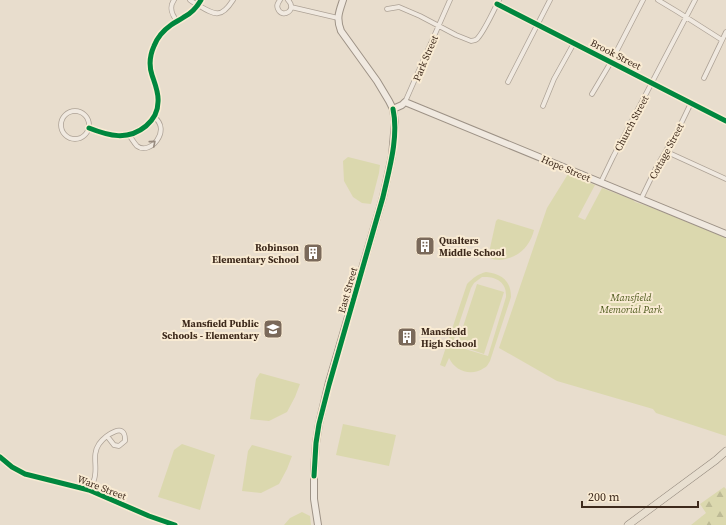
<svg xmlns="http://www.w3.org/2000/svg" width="726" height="525" font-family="'Source Serif 4',serif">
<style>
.green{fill:#dbd8ae;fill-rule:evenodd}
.forest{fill:url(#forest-firs)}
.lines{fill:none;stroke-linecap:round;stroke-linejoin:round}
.minor-casing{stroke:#ada296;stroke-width:5.5}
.secondary-casing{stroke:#9d9286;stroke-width:8}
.primary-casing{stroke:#93887d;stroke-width:8}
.minor{stroke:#f0e9e0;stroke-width:4}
.secondary{stroke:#f0e9e0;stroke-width:6}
.primary{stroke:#e8dfd0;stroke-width:7}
.cycleway-casing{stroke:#f9ebd3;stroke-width:8}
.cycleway{stroke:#00873e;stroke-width:5}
.oneway{stroke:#978a7e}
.labels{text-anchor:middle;stroke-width:4;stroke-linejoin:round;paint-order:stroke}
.street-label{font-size:10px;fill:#3e2a1c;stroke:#f9ebd3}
.poi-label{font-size:10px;font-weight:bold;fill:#3e2a1c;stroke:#f9ebd3;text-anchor:start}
.park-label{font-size:10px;font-style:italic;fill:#525d21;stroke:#f9ebd3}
</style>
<defs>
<pattern id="forest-firs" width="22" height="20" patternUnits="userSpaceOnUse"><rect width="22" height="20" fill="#dbd8ae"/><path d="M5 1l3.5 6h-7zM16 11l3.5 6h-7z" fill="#bdba95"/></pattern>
</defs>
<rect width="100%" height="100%" fill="#e8ddcd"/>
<path class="green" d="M348 157 380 165 379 173 371 204 362 203 353 197 344 181 343 161Z
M568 174 595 185 578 217 585 220 602 188 633 200 635 202 650 207 726 238V436L656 413 653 409 557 381 499 348 547 208Z
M498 219 534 230C530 247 517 259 499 260 496 260 493 259 490 258L488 257 496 221Z
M486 272C502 274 511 281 511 297L490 361C488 364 487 367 484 368 471 377 455 371 449 358L445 367 440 365 467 284C473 278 478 274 486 272ZM482 277C496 276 507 282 506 297L488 356 452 345 471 288 474 283Z
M477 284 504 292 484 354 457 345Z
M260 373 300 384 295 397 287 412 269 421 250 419 256 379Z
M343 424 396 435 389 466 336 455Z
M182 444 215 455 200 510 158 497 174 450Z
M252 445 292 456 287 469 279 484 261 493 242 491 248 451Z
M302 512 310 516 311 525H284L290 518Z"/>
<path class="forest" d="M724 487 726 489V525H691L706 513 700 504Z"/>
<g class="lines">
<defs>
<path id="minor" d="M174 0C169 7 172 15 177 21
M190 0C192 2 195 3 198 5 215 15 221 19 233 0
M280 0C278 3 276 5 278 9 282 19 298 10 288 0
M658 0 678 12 722 40
M497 4 726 121
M291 7 338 18
M387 9 399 7 420 16 456 35 471 41C473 40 475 41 477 39 484 32 494 10 499 0
M704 78 726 32
M508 82 550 0
M592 94 611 62 643 0
M405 102 450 0
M543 106 554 79 574 43
M61 125a14 14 0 1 1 28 0a14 14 0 1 1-28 0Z
M89 128C109 136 128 141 146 126 153 120 158 111 158 102 159 93 155 84 152 75 149 66 150 55 154 46 157 38 164 30 171 25 175 22 180 20 184 17 192 13 197 7 201 0
M129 135C132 139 134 143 137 146 150 156 172 130 154 117
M667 152 726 179
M601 182 613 157 695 0
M641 199 656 168 677 132 691 103
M0 457 12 467 25 474 89 490 149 516 175 525
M89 490C91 485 95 481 95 475 97 465 92 454 99 444 105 436 126 420 125 441L119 446 114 445 107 436"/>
<path id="secondary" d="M393 109 402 105 405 102 726 234
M318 525 314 499V471L316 443 319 424 329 382 383 197 392 156 395 122 393 109 389 101 377 81 341 31C336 18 339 12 343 0"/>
<path id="primary" d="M628 525 716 460 726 451"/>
</defs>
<use href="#minor" class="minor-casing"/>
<use href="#secondary" class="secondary-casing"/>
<use href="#primary" class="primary-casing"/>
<use href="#minor" class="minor"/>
<use href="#secondary" class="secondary"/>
<use href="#primary" class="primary"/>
<defs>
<path id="cycleway" d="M497 4 726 121
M89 128C109 136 128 141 146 126 153 120 158 111 158 102 159 93 155 84 152 75 149 66 150 55 154 46 157 38 164 30 171 25 175 22 180 20 184 17 192 13 197 7 201 0
M0 457 12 467 25 474 89 490 149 516 175 525
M314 476 316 443 319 424 329 385 383 197C389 170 399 137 393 109"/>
</defs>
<use href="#cycleway" class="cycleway-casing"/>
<use href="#cycleway" class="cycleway"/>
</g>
<defs><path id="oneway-chevron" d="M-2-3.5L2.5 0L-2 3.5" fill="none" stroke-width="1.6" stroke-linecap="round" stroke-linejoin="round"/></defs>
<use class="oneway" href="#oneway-chevron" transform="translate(153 143) rotate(-40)"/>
<defs>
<symbol id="building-square" viewBox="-11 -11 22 22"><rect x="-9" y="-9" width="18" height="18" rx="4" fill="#7a695a" stroke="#f9ebd3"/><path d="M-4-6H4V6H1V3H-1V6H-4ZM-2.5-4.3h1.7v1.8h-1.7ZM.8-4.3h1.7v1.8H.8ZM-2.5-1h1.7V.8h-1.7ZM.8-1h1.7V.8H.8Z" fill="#fff"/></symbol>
<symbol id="school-square" viewBox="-11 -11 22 22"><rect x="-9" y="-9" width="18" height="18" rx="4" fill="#7a695a" stroke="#f9ebd3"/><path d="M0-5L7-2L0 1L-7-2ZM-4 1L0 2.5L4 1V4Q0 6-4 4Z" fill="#fff"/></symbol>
</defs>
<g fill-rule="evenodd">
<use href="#building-square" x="414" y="235" width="22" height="22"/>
<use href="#building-square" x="302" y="242" width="22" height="22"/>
<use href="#school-square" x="262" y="318" width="22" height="22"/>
<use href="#building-square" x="396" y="326" width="22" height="22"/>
</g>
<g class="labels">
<g class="street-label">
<text transform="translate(616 54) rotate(27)" y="4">Brook Street</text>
<text transform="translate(425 58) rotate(-67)" y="4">Park Street</text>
<text transform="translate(631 123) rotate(-62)" y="4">Church Street</text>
<text transform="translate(666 151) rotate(-62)" y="4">Cottage Street</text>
<text transform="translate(566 168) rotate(23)" y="4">Hope Street</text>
<text transform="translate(347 290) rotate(-74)" y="4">East Street</text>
<text transform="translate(102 487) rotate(21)" y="4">Ware Street</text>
</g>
<g class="poi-label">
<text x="439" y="244">Qualters<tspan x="439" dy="12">Middle School</tspan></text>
<text x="299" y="251" text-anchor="end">Robinson<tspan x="299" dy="12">Elementary School</tspan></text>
<text x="259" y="327" text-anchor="end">Mansfield Public<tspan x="259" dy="12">Schools - Elementary</tspan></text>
<text x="421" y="335">Mansfield<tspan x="421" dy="12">High School</tspan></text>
</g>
<g class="park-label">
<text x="631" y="301">Mansfield<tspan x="631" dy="12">Memorial Park</tspan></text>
</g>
</g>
<path d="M582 501v6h116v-6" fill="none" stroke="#3e2a1c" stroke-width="2"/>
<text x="588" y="501" font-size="12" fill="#3e2a1c" stroke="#f9ebd3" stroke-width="3" paint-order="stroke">200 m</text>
</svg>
